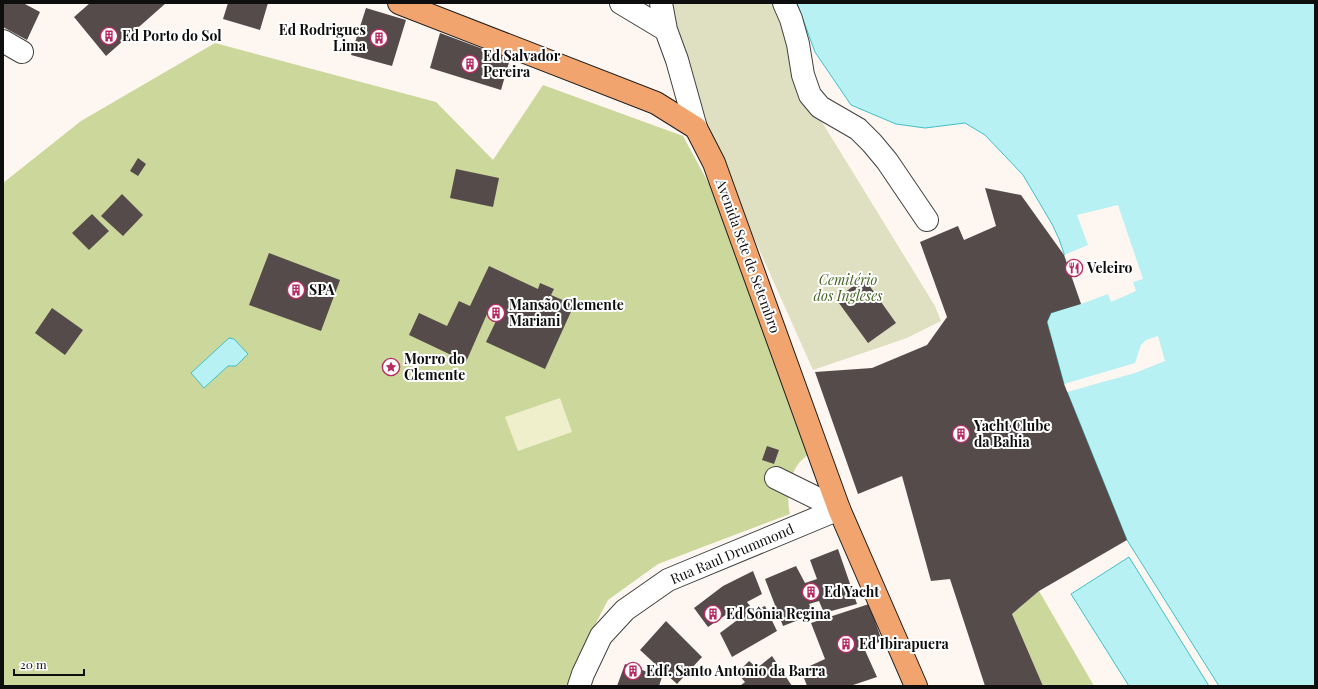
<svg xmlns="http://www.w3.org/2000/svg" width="1318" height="689" font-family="'Playfair Display',serif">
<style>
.forest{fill:#cbd79b}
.cemetery{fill:#dfdfc2}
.pitch{fill:#efefcc}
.water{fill:#b7f1f3;stroke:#42bfc6}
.pier{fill:#fef6f0}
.building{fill:#564b4b}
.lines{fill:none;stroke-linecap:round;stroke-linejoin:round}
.minor-casing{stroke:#414141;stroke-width:24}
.major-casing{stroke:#1f1f1f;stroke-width:24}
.minor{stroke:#fff;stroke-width:22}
.major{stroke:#f1a46d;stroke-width:22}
.labels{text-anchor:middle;stroke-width:4;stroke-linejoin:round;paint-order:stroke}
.poi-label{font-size:14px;font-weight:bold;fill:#0e0e0e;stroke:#fff;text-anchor:start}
.street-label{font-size:14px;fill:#0e0e0e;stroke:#fff}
.park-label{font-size:14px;font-style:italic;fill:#456321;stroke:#fff}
</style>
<rect width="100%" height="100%" fill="#fef6f0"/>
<path class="forest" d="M215 43 436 102 493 160 543 85 683 136 715 195 811 452C807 456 802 459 799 463 789 475 786 499 790 514L658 564 608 600 577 659 568 686H3V183L81 121Z
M1039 591 1094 686H1043L1012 614Z"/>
<path class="cemetery" d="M666 3H776L806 96 935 306 941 321 907 338 813 370 704 126Z"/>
<path class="pitch" d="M560 398 572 432 518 451 505 417Z"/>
<path class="water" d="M797 3H1315V686H1219L1127 540 1064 384 1047 322 1051 313 1081 303 1059 239 1052 224 1023 175 985 135 965 123 925 128 896 124 851 105 815 52Z
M229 338 234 339 248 354 236 366H228L204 388 191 373Z
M1129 557 1209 686H1129L1071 594Z"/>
<path class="pier" d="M1118 205 1143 279 1133 282 1136 291 1111 302 1108 294 1081 304 1064 255 1088 245 1077 215Z
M1158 336 1165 361 1135 373 1067 392 1064 384 1135 363 1141 345 1146 340Z"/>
<path class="building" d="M3 3H23L40 12 27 40 3 27Z
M90 3H166L106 56 74 17Z
M228 3H268L260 30 223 19Z
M366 8 406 20 392 66 351 55Z
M440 33 510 59 501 90 430 68Z
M138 158 146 164 138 176 130 171Z
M456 169 499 178 493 207 450 198Z
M985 188 1021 195 1064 255 1081 304 1051 313 1047 322 1064 384 1127 540 1039 591 1012 614 1043 686H985L950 579 931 581 902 476 858 494 815 372 872 368 927 345 947 317 920 242 958 226 964 240 996 226Z
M122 194 143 215 123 236 101 216Z
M92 214 109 231 89 250 72 233Z
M269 253 340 280 321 331 249 305Z
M489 266 538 289 540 283 554 289 551 295 574 305 545 369 486 342 497 319 487 314 466 362 409 335 419 313 447 326 459 301 470 306Z
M864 278 896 323 868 343 836 299Z
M52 308 83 330 65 355 35 333Z
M767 446 779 450 774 464 762 460Z
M838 549 857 604 824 613 819 601 809 604 814 614 783 626 765 579 796 566 805 583 817 579 810 560Z
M753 571 762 594 747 602 754 611 765 606 777 631 732 657 720 633 744 615 739 606 708 627 694 608 723 586Z
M869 604 882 641 864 648 877 677 850 686H807L801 670 825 659 811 623Z
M666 621 702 657 677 684 640 650Z
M772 656 792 686H740L745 682 737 673 749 661 757 668Z
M625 664 662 677 659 686H617Z"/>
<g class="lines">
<defs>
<path id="minor" d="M621 3 666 30
M661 3 666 30 677 60 696 128
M784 3 791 19 798 44 803 75 810 95 820 107 858 129 872 143 887 161 927 220
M3 41 22 52
M776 478 839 509
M579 686 583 674 601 636 625 610 668 580 839 509"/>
<path id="major" d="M399 3 656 103 696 128 714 163 839 509 916 686"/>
</defs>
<use href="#minor" class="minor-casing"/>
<use href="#major" class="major-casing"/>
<use href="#minor" class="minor"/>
<use href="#major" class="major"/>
</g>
<defs>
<symbol id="building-ring" viewBox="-11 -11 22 22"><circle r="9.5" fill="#fff" stroke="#b72d63" stroke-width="1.5"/><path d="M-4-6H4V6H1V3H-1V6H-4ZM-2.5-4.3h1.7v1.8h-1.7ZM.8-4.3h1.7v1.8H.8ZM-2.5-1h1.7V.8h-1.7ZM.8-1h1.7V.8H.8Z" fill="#b72d63"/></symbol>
<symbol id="restaurant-ring" viewBox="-11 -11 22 22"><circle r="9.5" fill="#fff" stroke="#b72d63" stroke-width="1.5"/><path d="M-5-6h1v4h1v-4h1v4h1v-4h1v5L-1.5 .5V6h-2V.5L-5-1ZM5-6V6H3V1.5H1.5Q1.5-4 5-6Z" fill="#b72d63"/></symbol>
<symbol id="sight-ring" viewBox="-11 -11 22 22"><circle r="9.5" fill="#fff" stroke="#b72d63" stroke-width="1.5"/><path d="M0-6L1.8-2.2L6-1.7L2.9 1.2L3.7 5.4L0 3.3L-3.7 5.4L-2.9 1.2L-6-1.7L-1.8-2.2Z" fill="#b72d63"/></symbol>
</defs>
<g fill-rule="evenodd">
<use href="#building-ring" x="99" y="26" width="20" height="20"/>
<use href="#building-ring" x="369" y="28" width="20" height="20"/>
<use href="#building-ring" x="460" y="54" width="20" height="20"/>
<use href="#restaurant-ring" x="1064" y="258" width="20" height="20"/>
<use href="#building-ring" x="286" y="280" width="20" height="20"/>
<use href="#building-ring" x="486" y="303" width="20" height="20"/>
<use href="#sight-ring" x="381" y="357" width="20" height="20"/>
<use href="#building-ring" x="951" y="424" width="20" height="20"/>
<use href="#building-ring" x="801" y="582" width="20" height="20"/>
<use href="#building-ring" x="703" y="604" width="20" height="20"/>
<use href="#building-ring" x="836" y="634" width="20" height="20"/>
<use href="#building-ring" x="623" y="661" width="20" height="20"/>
</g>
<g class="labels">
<g class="poi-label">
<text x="366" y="35" text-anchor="end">Ed Rodrigues<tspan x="366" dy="16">Lima</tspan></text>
<text x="122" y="41">Ed Porto do Sol</text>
<text x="483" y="61">Ed Salvador<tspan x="483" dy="16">Pereira</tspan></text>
<text x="1087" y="273">Veleiro</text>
<text x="309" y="295">SPA</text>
<text x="509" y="310">Mansão Clemente<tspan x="509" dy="16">Mariani</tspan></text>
<text x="404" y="364">Morro do<tspan x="404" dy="16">Clemente</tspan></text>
<text x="974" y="431">Yacht Clube<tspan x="974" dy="16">da Bahia</tspan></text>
<text x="824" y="597">Ed Yacht</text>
<text x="726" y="619">Ed Sônia Regina</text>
<text x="859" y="649">Ed Ibirapuera</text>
<text x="646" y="676">Edf. Santo Antonio da Barra</text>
</g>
<g class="street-label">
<text transform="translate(748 256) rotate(70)" y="5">Avenida Sete de Setembro</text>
<text transform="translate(732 554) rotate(-23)" y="5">Rua Raul Drummond</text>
</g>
<g class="park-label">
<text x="848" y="285">Cemitério<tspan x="848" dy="16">dos Ingleses</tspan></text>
</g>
</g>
<rect width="1318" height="689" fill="none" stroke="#0e0e0e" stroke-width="8"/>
<path d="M14 669v6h70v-6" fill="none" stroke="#0e0e0e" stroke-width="2"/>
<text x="20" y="669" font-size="12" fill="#0e0e0e" stroke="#ffffff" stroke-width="3" paint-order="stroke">20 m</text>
</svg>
